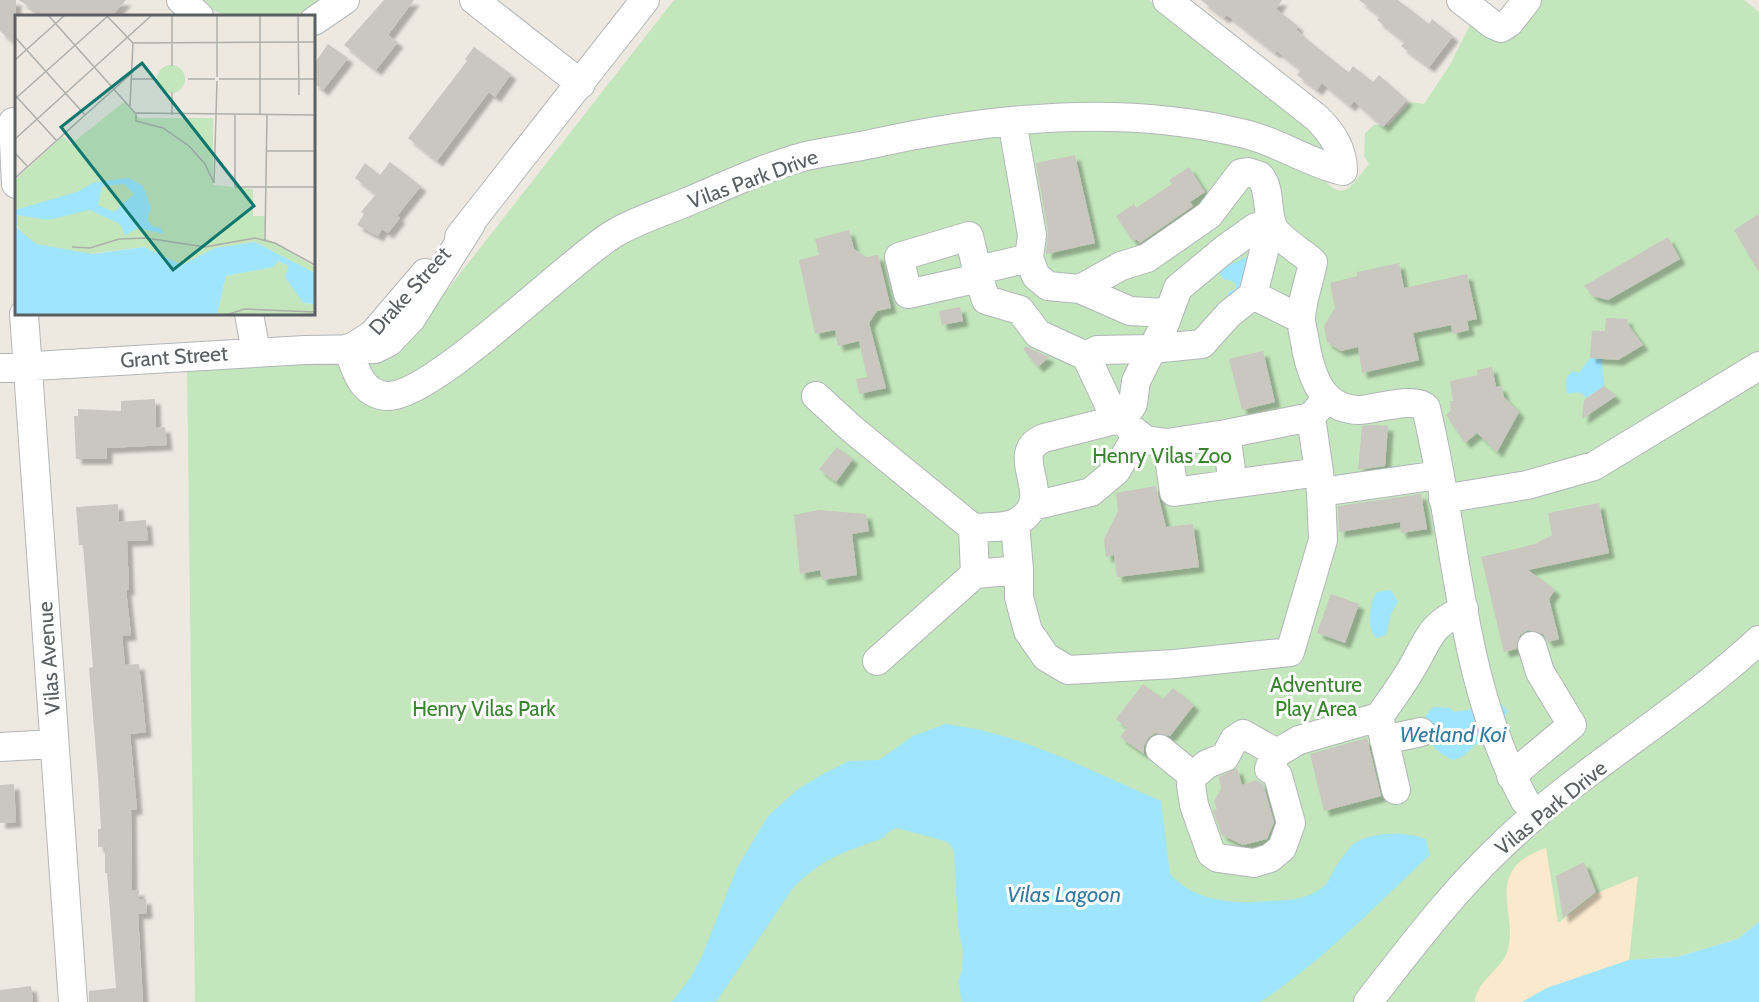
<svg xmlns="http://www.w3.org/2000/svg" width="1759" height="1002" font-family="Cabin,sans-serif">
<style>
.green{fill:#c3e6bc}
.sand{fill:#fbe9ce}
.water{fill:#9fe5ff}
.building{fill:#cac6c0;filter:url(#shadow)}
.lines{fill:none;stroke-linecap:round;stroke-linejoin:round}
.minor-casing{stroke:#b2b6b9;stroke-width:30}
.minor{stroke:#fff;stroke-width:28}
.labels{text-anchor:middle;stroke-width:6;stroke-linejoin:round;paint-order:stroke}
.street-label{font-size:21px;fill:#5a5f63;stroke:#fff}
.park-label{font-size:21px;fill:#3a8330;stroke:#fff}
.water-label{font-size:22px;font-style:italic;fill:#357ca3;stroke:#fff}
.inset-road{fill:none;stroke:#aeaeab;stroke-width:1.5}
.view{fill:#0f766e;fill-opacity:0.15;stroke:#0f766e;stroke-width:3}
.inset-edge{fill:none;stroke:#5a5f63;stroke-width:3}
</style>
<defs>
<filter id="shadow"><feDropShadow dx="5.5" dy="5.5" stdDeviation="1.5" flood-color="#0004"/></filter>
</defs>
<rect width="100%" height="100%" fill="#ede9e1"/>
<path class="green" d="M196 0H328C298 23 224 26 196 0Z
M674 0H1149L1312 126 1326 144 1323 178C1345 207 1356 178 1369 164L1364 156 1365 133 1374 125H1389L1410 102 1424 104 1451 63 1470 25 1485 37 1502 41 1526 20 1542 0H1744L1759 12V922L1738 939 1677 957 1629 960 1547 988 1522 1002H195L187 369 293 362 361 366 389 358 412 335Z"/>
<path class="sand" d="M1546 848 1558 923 1595 894 1638 876 1629 960 1547 988 1522 1002H1475C1476 984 1496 972 1505 957 1524 920 1477 871 1546 848Z"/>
<path class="water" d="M1247 257C1249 279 1245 287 1226 299L1229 292 1236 289V285L1232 281 1223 279 1218 270Z
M1590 358 1602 359 1604 386 1586 398C1581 390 1575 393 1568 394 1564 386 1565 376 1573 371L1579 373Z
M1391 590 1398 602 1391 614 1386 635 1377 638C1366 631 1369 602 1377 592Z
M1501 704 1508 711 1503 720 1462 757 1453 760C1432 752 1410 724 1434 707L1450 708 1454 712Z
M945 724C1021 733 1091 771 1161 801L1170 874C1195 902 1233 904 1267 901 1289 900 1304 901 1323 887 1329 883 1331 874 1335 868 1340 861 1348 848 1355 843 1374 831 1406 832 1426 839L1430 855C1375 906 1323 961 1260 1002H962L958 982 962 971 963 951 958 927 954 852 951 845 945 841 897 828C887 830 886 838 878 840 843 852 820 860 793 888L716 1002H672L691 977 702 956 737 868 768 816 798 789 823 774 849 761 879 760 913 736Z
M1759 922V1002H1522L1547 988 1629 960 1677 957 1738 939Z"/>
<path class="building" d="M0 0H16V45L0 31Z
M19 0H126L112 16H43Z
M384 0H414L388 35 398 42 376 70 344 45Z
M1201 0H1282L1276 9 1298 26 1296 29 1303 36 1344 69 1349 72 1353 66 1373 82 1379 75 1407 100 1383 127 1354 101 1350 106 1322 83 1317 90 1297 75 1301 70 1277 51 1275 53 1227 15 1224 18Z
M1359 0H1398L1429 24 1432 19 1453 36 1429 67 1401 46 1405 42 1377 20 1380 16Z
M328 44 348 58 323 90 314 83V64Z
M474 47 511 74 495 97 489 92 437 161 408 138 467 61 465 59Z
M1075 155 1095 243 1046 254 1048 232 1036 163Z
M390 162 421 186 397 216 400 218 388 233 382 229 378 236 357 225 364 214 361 212 376 194 355 178 365 163 380 175Z
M1189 167 1205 192 1190 202 1193 206 1140 243 1136 239 1133 241 1116 216 1134 204 1136 208 1172 184 1169 180Z
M1759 214V272L1734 230Z
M849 230 854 249 866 257 878 255 891 308 877 311 869 323 886 388 859 394 856 379 867 377 859 341 838 346 835 330 815 334 799 260 819 255 815 239Z
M1668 237 1680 259 1608 300 1593 296 1584 286Z
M1399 263 1404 288 1467 274 1477 319 1467 321 1469 330 1453 334 1451 325 1413 333 1419 360 1362 373 1358 347 1341 351 1327 342 1324 326 1335 308 1330 283 1357 276V272Z
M960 307 963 321 942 325 939 311Z
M1606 318 1628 319 1627 323 1643 345 1618 360 1590 358 1592 331H1605Z
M1027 346 1031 349 1049 357 1038 367 1023 349Z
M1263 351 1275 402 1242 410 1229 359Z
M1492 367 1496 387 1501 386 1504 397 1519 412 1497 452 1477 433 1465 443 1446 415 1451 410 1450 401H1453L1450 381 1478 375 1477 370Z
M1604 386 1616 396 1582 419 1584 400Z
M155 399 156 428 165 427 167 445 107 448V459H76L74 416H78V409L121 411V401Z
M1373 425 1388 426 1385 466 1358 470 1362 426Z
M837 447 853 459 836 482 819 469Z
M1156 486 1166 527 1193 524 1199 567 1117 577 1114 555 1106 557 1104 539 1118 511 1116 493Z
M1421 494 1427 529 1401 533 1400 522 1339 532 1338 506Z
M1599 503 1609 553 1528 570 1555 590 1549 599 1559 639 1548 642 1543 634 1528 630 1520 635 1516 649 1504 652 1481 557 1535 544 1552 535 1548 513Z
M118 504 119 522 146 520 148 540 127 541 129 590H126L131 635 122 636 125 665 139 664 146 732 130 734 137 809 131 810 132 891 139 890 138 899H146L147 913 138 914 143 1002H89V991L116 988 107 873H105V847H98V829H101L98 777 89 668 93 667 83 545H79L76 507Z
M819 510 866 514 869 531 852 534 857 575 822 580 820 570 800 574 794 515Z
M1331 594 1359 604 1345 643 1317 633Z
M1143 684 1163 699 1173 688 1194 705 1170 736 1155 733 1148 738 1144 746V754L1120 737 1127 728 1116 719Z
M1367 738 1381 796 1324 811 1310 754Z
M1237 768 1242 785 1256 780 1263 784 1274 822 1267 839 1243 845 1222 835 1213 810 1217 809 1214 801 1221 789 1219 777Z
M14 784 16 822 0 823V785Z
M1584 862 1596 892 1563 918 1556 876Z
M31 986 33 1002H0V990Z"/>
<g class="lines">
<defs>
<path id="minor" d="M181 0 199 16
M474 0 581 84
M1461 0 1492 24 1501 28 1509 23 1527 0
M314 21 345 0
M13 122 16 184
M1015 138 1032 235 1029 258
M969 236 979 278 908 294 899 257Z
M459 237 645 0
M978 270 1029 258 1036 276 1048 286 1080 289 1130 311 1167 313
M979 278 986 300 1020 310 1038 334 1086 356 1109 405 1129 427 1146 440 1167 443
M1080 289 1121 266 1147 258 1209 215 1241 173 1248 172 1260 176C1271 189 1266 211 1273 227 1280 240 1302 252 1313 262 1310 280 1301 302 1301 320 1302 329 1305 339 1306 348 1312 378 1323 410 1360 410 1377 409 1416 396 1426 408 1458 539 1459 681 1525 801
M1253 295 1301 319
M24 314 73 1002
M249 314 256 352
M356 345 373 334 425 273
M348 348C355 369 361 394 387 396 432 398 568 261 615 233 637 220 663 212 687 202 725 186 765 167 806 156 827 151 849 149 871 144 992 117 1122 104 1245 134 1279 142 1308 163 1343 171 1343 149 1332 133 1317 118L1167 0
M0 368 305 350 375 349 389 342 411 319 471 224
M816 396 852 429 973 528
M1311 417 1319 472
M1226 434 1311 417 1327 398
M1233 484 1226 434 1167 443 1174 492 1319 472 1321 492 1439 475
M1443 499 1527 485 1594 466 1759 366
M1033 506 1091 492 1116 471 1137 435
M1015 523 1019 570 975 574 973 528C985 527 1005 528 1015 523 1062 499 1003 455 1044 438L1123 418 1133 404 1136 381 1164 326 1178 288 1225 249 1256 227 1274 229 1265 247 1253 295 1229 314 1202 344 1151 349 1097 350 1086 356
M1019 570V597L1028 631 1046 657 1068 670 1175 664 1290 652 1323 540 1321 492
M877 661 975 574
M1379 717 1396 790
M1384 740 1421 732
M0 747 54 744
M1160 749 1193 776
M1270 766 1278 776 1291 823 1282 848 1270 858 1254 863 1218 858 1211 853 1194 805 1191 785 1193 776 1207 764 1225 757 1234 740 1243 734 1277 753
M1269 769 1277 753 1299 740 1379 717C1390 701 1403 684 1413 666 1431 635 1429 627 1464 609
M1511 776 1572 725 1540 672 1532 646
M1368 1002C1409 950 1449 896 1497 850 1577 771 1677 716 1759 640"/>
</defs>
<use href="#minor" class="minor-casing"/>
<use href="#minor" class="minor"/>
</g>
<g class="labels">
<g class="street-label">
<text transform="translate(753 179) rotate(-20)" y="7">Vilas Park Drive</text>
<text transform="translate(410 291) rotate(-48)" y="7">Drake Street</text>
<text transform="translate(174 357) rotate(-4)" y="7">Grant Street</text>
<text transform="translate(49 658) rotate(-94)" y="7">Vilas Avenue</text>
<text transform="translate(1551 808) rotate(-39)" y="7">Vilas Park Drive</text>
</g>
<g class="park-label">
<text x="1162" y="463">Henry Vilas Zoo</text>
<text x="1316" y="692">Adventure<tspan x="1316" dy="24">Play Area</tspan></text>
<text x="484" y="716">Henry Vilas Park</text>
</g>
<g class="water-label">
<text x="1453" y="742">Wetland Koi</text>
<text x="1064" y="902">Vilas Lagoon</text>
</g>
</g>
<g transform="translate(15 15)">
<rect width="300" height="300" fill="#ede9e1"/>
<path d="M142 64a14 14 0 1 1 28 0a14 14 0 1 1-28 0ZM109 87 124 103H198V170L238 174V201H251L249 222 300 252V258L240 227 200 233 167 250 129 232 73 239 21 229 6 219 1 207 4 195H0V165L48 121 56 129ZM262 246 274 251 288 288 300 289V300H202L211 261 258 252Z" fill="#c3e6bc"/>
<path d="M114 163 128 171 136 193 132 204 137 211 146 213 149 219 123 213 110 220 105 209 75 195 33 205 2 200V213L21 229 77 239 129 232 167 250 200 233 240 227 300 258V289L288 288 270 262 274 251 263 246 258 252 211 261 202 300H0V195L62 177 80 167ZM109 169 119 179 99 197 83 190 87 171Z" fill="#9fe5ff" fill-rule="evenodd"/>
<path class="inset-road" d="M33 0 121 99M91 0 118 28M157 0V51M202 0V62M245 0V100M283 0 284 80M0 22 70 100M118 28 300 27M0 45 50 0M117 64H139M173 64H200M204 64H300M157 77V100M0 80 41 125M0 84 94 0M115 91 118 28M121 98 300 100M121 98V106L148 113 174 131 190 149 199 168M220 100V172H300M0 124 137 0M252 136H300M0 138 13 152M0 163 118 57M199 168 202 66M250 225 252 100M57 232 75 233 104 224 131 223 190 232 240 223 260 228 300 250M211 300 230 294 300 297"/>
<path class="view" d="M127 48 239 191 158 255 46 112Z"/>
<rect width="300" height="300" class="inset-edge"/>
</g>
</svg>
